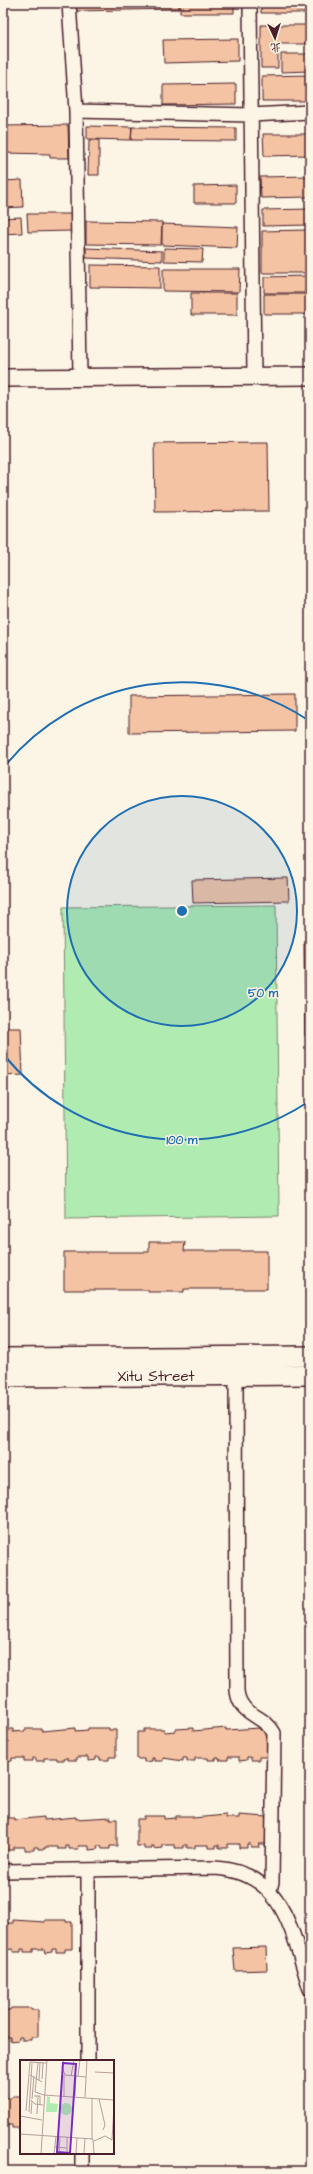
<svg xmlns="http://www.w3.org/2000/svg" width="313" height="2174" font-family="'Architects Daughter','LXGW WenKai TC',sans-serif">
<style>
.green{fill:#b0ebb1;stroke:#7d856e}
.building{fill:#f3c3a3;stroke:#4a1f2b}
.lines{fill:none;stroke-linecap:round;stroke-linejoin:round}
.minor-casing{stroke:#4a1f2b;stroke-width:16}
.tertiary-casing{stroke:#4a1f2b;stroke-width:20}
.secondary-casing{stroke:#4a1f2b;stroke-width:22}
.minor{stroke:#fcf5e5;stroke-width:13}
.tertiary{stroke:#fcf5e5;stroke-width:17}
.secondary{stroke:#fcf5e5;stroke-width:19}
.ring{fill:none;stroke:#1f6fb2;stroke-width:2}
.labels{text-anchor:middle;stroke-width:3;stroke-linejoin:round;paint-order:stroke}
.street-label{font-size:15px;fill:#4a1f2b;stroke:#fcf5e5}
.inset-road{fill:none;stroke:#b59f9b;stroke-width:1}
.view{fill:#7b2cbf;fill-opacity:0.15;stroke:#7b2cbf;stroke-width:2}
.inset-edge{fill:none;stroke:#4a1f2b;stroke-width:2}
.centre{fill:#1f6fb2;stroke:#fcf5e5;stroke-width:2}
.ring-label{font-size:12px;text-anchor:middle;font-weight:bold;fill:#1f6fb2;stroke:#fcf5e5;stroke-width:3;stroke-linejoin:round;paint-order:stroke}
</style>
<rect width="100%" height="100%" fill="#fcf5e5"/>
<filter id="ink" filterUnits="userSpaceOnUse"><feTurbulence type="fractalNoise" baseFrequency=".025" numOctaves="2"/><feDisplacementMap in="SourceGraphic" scale="8" xChannelSelector="R" yChannelSelector="G"/><feConvolveMatrix kernelMatrix="1 2 1 2 8 2 1 2 1" color-interpolation-filters="sRGB"/></filter>
<g filter="url(#ink)">
<path class="green" d="M276 905 279 1216 66 1219 63 907Z"/>
<path class="building" d="M73 3H179V9L73 11Z
M180 3H234V13H180Z
M261 3H310V13H261Z
M261 25H310V44H278V68H261Z
M238 39V61L164 63 163 40Z
M281 54H310V71L281 72Z
M310 75V101H262V76Z
M236 84V104L163 105V85Z
M68 125 69 158H50V154L3 153V126Z
M87 126 132 127 131 140 87 139Z
M132 127 236 128V141L131 140Z
M263 134H310V155L264 156Z
M89 140H99V175H88Z
M310 176V197L261 198 260 177Z
M22 180 23 207 3 208V181Z
M236 185V203H194V186Z
M310 209V225L263 226V210Z
M27 214H71V231L28 232Z
M21 217 22 233 3 234V218Z
M86 221 162 222 161 245 86 244Z
M162 224 238 227 237 248 162 245Z
M307 230V273H262V231Z
M86 248 162 251V261L86 258Z
M164 248 203 249 202 262 164 261Z
M90 265 160 266V288L90 287Z
M163 269H240L239 292 163 291Z
M307 276V293H264V277Z
M191 293H237V315H191Z
M264 294H310V314H264Z
M268 442 269 511 155 512 154 443Z
M295 694V731L129 733V696Z
M288 878 289 901 193 903 192 880Z
M304 944H310V1036H305Z
M3 969H5L6 990H3Z
M3 1028H21L23 1075 3 1076Z
M149 1242H185L184 1251H267V1289H184V1292H148V1290H64V1252H149Z
M75 1728V1731L88 1730V1728H109V1730H116V1757H109V1760H100V1757H96V1760L88 1761V1757H77V1760H68V1758H65V1760H57V1758H44V1761H36V1758H33V1761H24V1758H12V1761H4L3 1729H13V1732L25 1731V1729H42V1731Z
M193 1728V1731L226 1728V1730L260 1728V1730H266L267 1757H259V1760H251V1757H247V1760L239 1761V1757H228V1760H219V1758H216V1760H208V1758H195V1761H187V1758H183V1761L163 1758V1761H154V1758H152V1761L144 1762V1759H137V1732H144V1729H164V1732L176 1731V1729Z
M226 1815V1818H239V1815L267 1817V1844H259L260 1847H251V1844H247V1848H239V1844H228V1848H219V1845H216V1848H208V1845H195V1848H187V1845H184V1848H175V1845H163V1848L154 1849V1846H152V1849H144V1846H137V1819H144V1816H164V1819L176 1818V1816H193V1818Z
M44 1817V1820L76 1817V1819L111 1817 110 1819H117V1846H110V1849H102L101 1846H97L98 1849 89 1850V1846H78L79 1849H69V1846H66V1849H58V1847H45V1849H38V1847H34V1850H25V1847H13V1850H5L3 1847V1818H14V1820Z
M13 1920 45 1922V1920H66V1922H72V1949H65V1952H56V1949H52V1952L45 1953 44 1949H33V1952H24V1949H21V1952H13V1949L3 1950V1923H13Z
M266 1947 267 1970 235 1971 233 1948Z
M11 2008H31V2010H38V2037H31V2040H22V2037H19V2040L10 2041V2037H3V2010H10Z
M13 2096H21L20 2128H12V2125H3V2098H12Z"/>
<g class="lines">
<defs>
<path id="minor" d="M69 3 76 111 80 377
M250 3 254 376
M76 111 251 115 310 112
M236 1375 237 1691C240 1717 264 1714 274 1733L272 1882 270 1890
M3 1871 215 1868C285 1872 292 1934 310 1989
M88 2061V1871
M82 2153V2171"/>
<path id="tertiary" d="M3 378 310 376"/>
<path id="secondary" d="M3 1358 310 1356
M3 1377 310 1375"/>
</defs>
<use href="#minor" class="minor-casing"/>
<use href="#tertiary" class="tertiary-casing"/>
<use href="#secondary" class="secondary-casing"/>
<use href="#minor" class="minor"/>
<use href="#tertiary" class="tertiary"/>
<use href="#secondary" class="secondary"/>
</g>
</g>
<circle cx="182" cy="911" r="115" fill="#1f6fb2" fill-opacity=".12"/>
<g class="ring">
<circle cx="182" cy="911" r="115"/>
<path d="M308 1102A229 229 0 0 1 4 1055M4 767A229 229 0 0 1 308 720"/>
</g>
<g class="labels">
<g class="street-label">
<text x="156" y="1381">Xitu Street</text>
</g>
</g>
<g transform="translate(20 2060)">
<rect width="94" height="94" fill="#fcf5e5"/>
<path d="M27 36 30 37V43L38 44 37 52H26ZM40 49a6 6 0 1 1 12 0a6 6 0 1 1-12 0Z" fill="#b0ebb1"/>
<path class="inset-road" d="M44 0 42 7 45 15 66 17M18 3 15 32 24 35M75 12 94 13M10 15 22 22M51 16 54 0M58 16 60 0M22 19 23 3M19 20 20 3M24 35 94 40M14 36H20V45M44 36V15M55 36 56 16M65 37 67 0M12 39 14 16M79 39 85 65 83 70M11 40 15 44 23 45M6 51 10 2 26 3M9 52 12 3M11 54 12 41M17 54 18 36M0 56 22 60M0 74 73 79 74 94M72 79V38M74 81 85 76 92 80 94 46M35 87 47 88M21 94 27 0M34 94 36 76M39 94 40 77M47 94V77M56 94 57 78M64 94 65 78"/>
<path class="view" d="M43 3 56 4 50 93 37 92Z"/>
<rect width="94" height="94" class="inset-edge"/>
</g>
<circle cx="182" cy="911" r="6" class="centre"/>
<g class="ring-label">
<text x="263" y="997">50 m</text>
<text x="182" y="1144">100 m</text>
</g>
<rect width="313" height="2174" fill="none" stroke="#fcf5e5" stroke-width="16"/>
<rect x="8" y="8" width="297" height="2158" fill="none" stroke="#4a1f2b" stroke-width="1.5" filter="url(#ink)"/>
<g transform="translate(275 38) rotate(176)" stroke="#fcf5e5" stroke-width="3" paint-order="stroke">
<path d="M0-3L7 15L0 10L-7 15Z" fill="#4a1f2b"/>
<text y="-6" font-size="11" font-weight="bold" text-anchor="middle" fill="#4a1f2b">北</text>
</g>
</svg>
